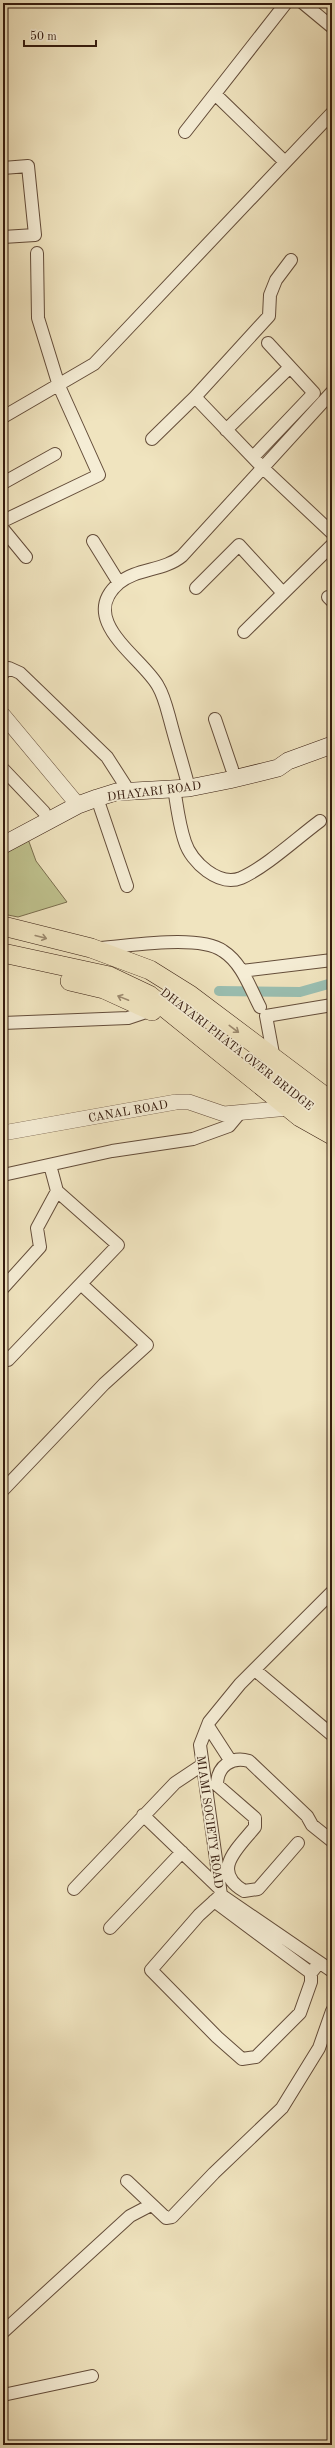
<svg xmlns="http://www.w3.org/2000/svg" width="335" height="2448" font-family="'Old Standard TT',serif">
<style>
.green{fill:#bfc28e;stroke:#7a6e4e}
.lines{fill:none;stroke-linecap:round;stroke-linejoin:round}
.canal{stroke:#9abfb2;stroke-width:10}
.minor-casing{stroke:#644d3a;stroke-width:14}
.tertiary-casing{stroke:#644d3a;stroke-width:16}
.secondary-casing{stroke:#351b0e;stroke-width:18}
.primary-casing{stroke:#351b0e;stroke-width:20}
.minor{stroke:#f5edd5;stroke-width:12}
.tertiary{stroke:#f5edd5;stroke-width:15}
.secondary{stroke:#f5edd5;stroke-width:17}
.primary{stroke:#f0e4bf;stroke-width:19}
.oneway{stroke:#9c8a6f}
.labels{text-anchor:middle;stroke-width:3.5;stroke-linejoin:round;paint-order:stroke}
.street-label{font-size:12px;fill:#351b0e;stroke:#f5edd5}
</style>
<rect width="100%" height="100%" fill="#f0e4bf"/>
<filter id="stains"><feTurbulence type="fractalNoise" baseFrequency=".005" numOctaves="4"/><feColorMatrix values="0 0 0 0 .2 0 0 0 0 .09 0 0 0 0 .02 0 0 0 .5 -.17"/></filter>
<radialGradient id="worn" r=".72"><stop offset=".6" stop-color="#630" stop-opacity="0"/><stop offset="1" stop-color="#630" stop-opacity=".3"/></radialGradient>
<path class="green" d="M28 839 36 861 67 902 18 917 3 914V853Z"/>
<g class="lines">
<path class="canal" d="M219 991 300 992 332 983"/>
<defs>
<path id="minor" d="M303 3 332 27
M216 95 285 162
M185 132 286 3
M3 168 28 166 35 235 3 237
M291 260 276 280 270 295 269 316 195 397 263 468 332 533
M3 417 94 364 332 113
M226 430 290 367
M152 439 195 397
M253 457 314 393 268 343
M3 483 55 454
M3 521 99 475 59 386 38 318 37 253
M3 529 26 557
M93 541 119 583
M196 588 239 545 283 593
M328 597 332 601
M244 632 332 545
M3 673 9 668 20 673 107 757 125 785
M215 719 232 769
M3 769 44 812
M174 788C177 806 179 825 185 842 191 862 219 887 241 878 266 867 297 838 320 821
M189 788C183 765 176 743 170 720 167 709 164 696 158 686 143 658 76 620 119 583 137 568 164 571 182 556L332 392
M97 798 127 886
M100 948C130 946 199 934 223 951 242 963 250 988 260 1007
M242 971 332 960
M3 1023 128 1018 152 1010
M274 1059 266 1016 332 1005
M3 1175 112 1151 193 1139 229 1126 239 1114
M3 1288 40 1247 37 1228 57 1191
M3 1355 8 1360 118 1245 57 1191 50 1165
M3 1490 104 1384 147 1345 81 1284
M332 1592 240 1684 209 1722 200 1745 221 1895 332 1971
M255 1670 332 1735
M208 1726 230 1760
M143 1815 220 1889
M298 1843 258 1889 244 1891C210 1871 238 1848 255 1827V1818L217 1785C217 1766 232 1756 249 1761L307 1816 312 1825 332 1841
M74 1889 175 1783 202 1765
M221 1895 199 1915 151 1970 217 2037 242 2059 256 2057 300 2013 311 1982V1973L319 1963
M214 1901 311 1973
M110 1928 182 1852
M127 2181 166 2218 172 2217 214 2173 282 2108 319 2048 332 2011
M3 2332 130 2216 151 2205
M3 2395 92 2376"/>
<path id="tertiary" d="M3 715 78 805
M3 1133 176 1102H189L224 1114 289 1108"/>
<path id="secondary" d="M3 845 78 805 97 798 116 792 189 788 229 780 278 768 288 761 332 745"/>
<path id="primary" d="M3 926 91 948 150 970 190 995 332 1102
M3 953 109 976 149 995 300 1117 332 1135
M70 981 104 989 152 1011
M266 1072 317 1112 332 1120"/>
</defs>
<use href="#minor" class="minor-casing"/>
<use href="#tertiary" class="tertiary-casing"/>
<use href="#secondary" class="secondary-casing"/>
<use href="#primary" class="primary-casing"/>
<use href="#minor" class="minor"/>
<use href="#tertiary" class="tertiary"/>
<use href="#secondary" class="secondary"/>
<use href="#primary" class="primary"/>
</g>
<defs><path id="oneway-shaft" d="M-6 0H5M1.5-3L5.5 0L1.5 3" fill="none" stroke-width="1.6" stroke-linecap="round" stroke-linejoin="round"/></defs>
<g class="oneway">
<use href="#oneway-shaft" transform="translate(41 937) rotate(15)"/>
<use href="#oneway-shaft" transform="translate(123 998) rotate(-158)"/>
<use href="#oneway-shaft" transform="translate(234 1029) rotate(37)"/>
</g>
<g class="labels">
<g class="street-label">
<text transform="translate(154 791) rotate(-7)" y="4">DHAYARI ROAD</text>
<text transform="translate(237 1049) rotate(38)" y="4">DHAYARI PHATA OVER BRIDGE</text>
<text transform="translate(128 1111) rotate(-10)" y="4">CANAL ROAD</text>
<text transform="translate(210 1822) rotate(82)" y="4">MIAMI SOCIETY ROAD</text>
</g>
</g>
<rect width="335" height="2448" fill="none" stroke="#f0e4bf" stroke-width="16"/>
<rect x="4" y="4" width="327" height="2440" fill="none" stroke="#351b0e" stroke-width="2"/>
<rect x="8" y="8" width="319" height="2432" fill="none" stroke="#351b0e"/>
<path d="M24 40v6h72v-6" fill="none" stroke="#351b0e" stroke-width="2"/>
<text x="30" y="40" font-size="12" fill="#351b0e" stroke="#f5edd5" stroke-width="3" paint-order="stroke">50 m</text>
<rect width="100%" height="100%" filter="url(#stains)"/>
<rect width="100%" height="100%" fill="url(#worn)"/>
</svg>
